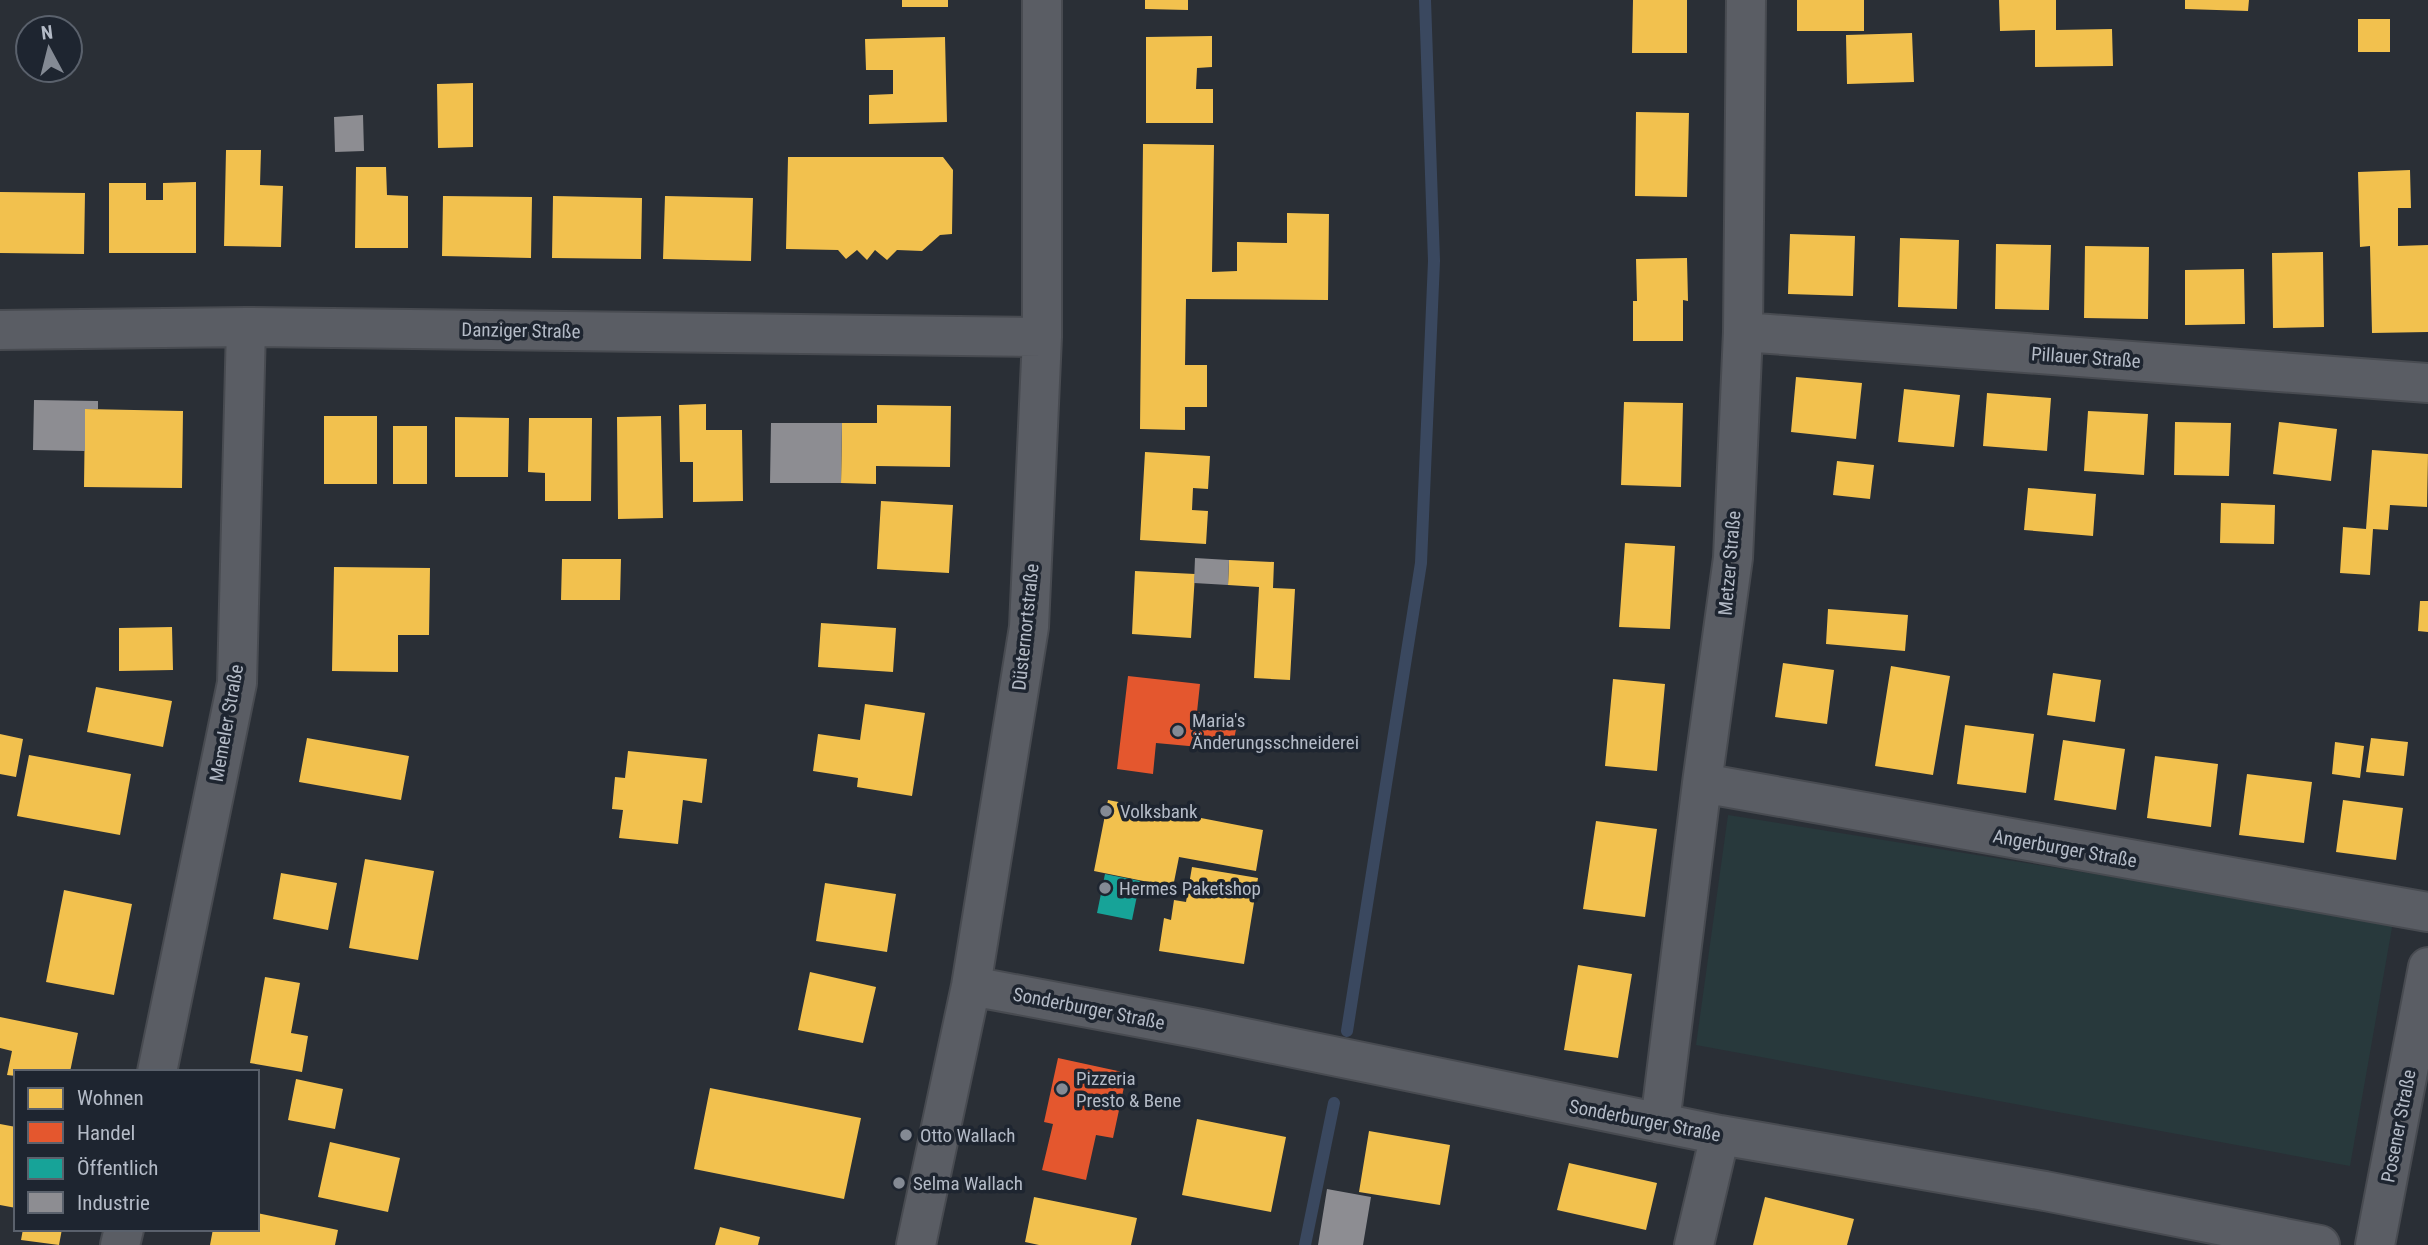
<svg xmlns="http://www.w3.org/2000/svg" width="2428" height="1245" font-family="'Roboto Condensed',sans-serif">
<style>
.green{fill:#28393c}
.homes{fill:#f2c14e}
.shops{fill:#e4572e}
.public{fill:#17a398}
.industry{fill:#8d8d92}
.lines{fill:none;stroke-linecap:round;stroke-linejoin:round}
.stream{stroke:#3a485f;stroke-width:12}
.minor-casing{stroke:#484b51;stroke-width:42}
.minor{stroke:#5a5d64;stroke-width:38}
.poi-dot{fill:#848a94;stroke:#1e2530;stroke-width:2.5}
.labels{text-anchor:middle;stroke-width:7;stroke-linejoin:round;paint-order:stroke}
.street-label{font-size:19px;fill:#b4bbc7;stroke:#1e2530}
.poi-label{font-size:19px;fill:#b4bbc7;stroke:#1e2530;text-anchor:start}
</style>
<rect width="100%" height="100%" fill="#2a2f36"/>
<path class="green" d="M1728 815 2393 922 2350 1166 1696 1045Z"/>
<path class="homes" d="M902 0H948V7H902Z
M1145 0H1188V10L1145 9Z
M1633 0H1687V53H1632Z
M1797 0H1864V31H1797Z
M1999 0H2056V30L2112 29 2113 66 2035 67V30L2000 31Z
M2185 0H2249L2248 11 2185 9Z
M2358 19H2390V52H2358Z
M1912 33 1914 82 1847 84 1846 35Z
M1212 36V67L1197 68 1196 89H1213V123H1146V37Z
M945 37 947 122 869 124V95L893 94V70H866L865 39Z
M473 83V147L438 148 437 84Z
M1636 112 1689 113 1687 197 1635 196Z
M1143 144 1214 145 1212 272 1237 271V242L1287 243V213L1329 214 1328 300 1186 299 1185 365H1207V407H1185V430L1140 429Z
M226 150H261L260 185 283 186 281 247 224 246Z
M788 157H943L953 170 952 234 940 235 922 251 897 250 887 260 875 250 867 260 857 250 846 259 838 250 786 249Z
M356 167H386L387 195 408 196V248H355Z
M2410 170 2411 208H2398V246L2428 245V332L2372 333 2370 246 2360 247 2358 172Z
M196 182V253H109V183H146V200H163V183Z
M0 192 85 193 84 254 0 253Z
M443 196 532 197 531 258 442 256Z
M553 196 642 198 641 259 552 258Z
M665 196 753 198 751 261 663 259Z
M1790 234 1855 236 1853 296 1788 294Z
M1900 238 1959 240 1957 309 1898 307Z
M1996 244 2051 245 2049 310 1995 309Z
M2085 246 2149 247 2148 319 2084 318Z
M2323 252 2324 327 2273 328 2272 253Z
M1687 258 1688 301 1683 300V341H1633V301H1637L1636 259Z
M2244 269 2245 324 2185 325V270Z
M1796 377 1862 383 1856 439 1791 432Z
M1904 389 1960 395 1954 447 1898 442Z
M1987 393 2051 398 2047 451 1983 446Z
M1624 402 1683 403 1681 487 1621 485Z
M706 404V430H742L743 501 693 502V462H680L679 405Z
M877 405 951 406 950 467 876 466V484L841 483 842 423H877Z
M85 409 183 411 182 488 84 487Z
M2088 411 2148 414 2144 475 2084 471Z
M324 416H377V484H324Z
M661 416 663 518 618 519 617 417Z
M455 417 509 418 508 477H455Z
M529 418H592L591 501H545V473L528 472Z
M2175 422 2231 423 2229 476 2174 475Z
M2279 422 2337 429 2331 481 2273 474Z
M393 426H427V484H393Z
M2372 450 2428 454 2427 507 2390 505 2388 530 2373 529 2370 575 2340 573 2343 527 2366 529Z
M1145 452 1210 456 1208 489 1193 488 1192 510 1208 511 1206 544 1140 540Z
M1837 461 1874 465 1870 499 1833 495Z
M2028 488 2096 494 2093 536 2024 530Z
M881 501 953 505 949 573 877 569Z
M2221 503 2275 505 2274 544 2220 543Z
M1625 543 1675 546 1670 629 1619 627Z
M562 559H621L620 600H561Z
M1229 560 1274 562 1273 588 1295 589 1290 680 1254 678 1259 587 1228 585Z
M334 567 430 568 429 635H398V672L332 671Z
M1135 571 1195 574 1191 638 1132 634Z
M2420 601H2428V632L2418 631Z
M1828 609 1908 615 1905 651 1826 644Z
M821 623 896 628 893 672 818 667Z
M172 627 173 670 119 671V628Z
M1783 663 1834 670 1827 724 1775 717Z
M1891 666 1950 676 1933 775 1875 766Z
M2053 673 2101 680 2095 722 2047 715Z
M1613 679 1665 684 1657 771 1605 766Z
M96 687 172 701 163 747 87 732Z
M865 704 925 713 912 796 857 787 858 778 813 771 818 734 860 740Z
M1965 725 2034 734 2026 793 1957 784Z
M0 734 23 739 16 777 0 774Z
M307 738 409 756 401 800 299 782Z
M2371 738 2408 742 2404 776 2366 772Z
M2063 740 2125 749 2116 810 2054 800Z
M2335 742 2364 746 2360 778 2332 774Z
M628 751 707 759 702 803 683 800 678 844 619 838 623 810 612 809 615 777 625 778Z
M29 755 131 774 120 835 17 816Z
M2155 756 2218 764 2211 827 2147 818Z
M2247 774 2312 782 2304 843 2239 835Z
M1108 800 1263 830 1256 871 1179 857 1173 887 1094 871Z
M2343 800 2403 808 2396 860 2336 852Z
M1596 821 1657 829 1645 917 1583 909Z
M365 859 434 871 418 960 349 948Z
M1192 867 1258 878 1244 964 1159 951 1164 918 1171 920 1174 900 1186 902Z
M281 873 337 883 328 930 273 919Z
M825 883 896 894 887 952 816 941Z
M64 890 132 904 114 995 46 982Z
M1578 965 1632 974 1618 1058 1564 1050Z
M810 972 876 987 863 1043 798 1030Z
M265 977 300 983 291 1033 308 1036 302 1072 250 1063Z
M0 1017 78 1033 70 1072H16V1076L7 1075 12 1051 0 1048Z
M296 1079 343 1089 335 1129 288 1120Z
M710 1088 861 1118 844 1199 694 1169Z
M1197 1119 1286 1137 1271 1212 1182 1195Z
M0 1124 16 1127V1208L0 1205Z
M1369 1131 1450 1145 1440 1205 1359 1192Z
M330 1142 400 1158 388 1212 318 1197Z
M1569 1163 1657 1183 1646 1230 1557 1210Z
M1034 1197 1137 1218 1131 1245H1039L1025 1242Z
M1765 1197 1854 1219 1847 1245H1753Z
M257 1213 338 1230 335 1245H210L213 1229H257Z
M720 1227 760 1237 758 1245H715Z
M23 1229H62L59 1245 21 1240Z"/>
<path class="shops" d="M1128 676 1200 684 1197 712 1238 719 1232 750 1156 743 1153 774 1117 769Z
M1058 1058 1127 1073 1113 1138 1096 1135 1086 1180 1042 1170 1053 1124 1044 1122Z"/>
<path class="public" d="M1105 874 1140 881 1132 920 1097 913Z"/>
<path class="industry" d="M363 115 364 151 335 152 334 117Z
M34 400 98 401V409H85V451L33 450Z
M771 423H842L841 483H770Z
M1195 558 1229 560 1228 585 1194 583Z
M1327 1189 1371 1197 1363 1245H1318Z"/>
<g class="lines">
<path class="stream" d="M1347 1031 1421 563 1434 261 1425 0
M1305 1245 1334 1103"/>
<defs>
<path id="minor" d="M0 330 246 327 1042 337
M1743 332 2428 383
M1702 783 2428 912
M971 986 1201 1029 1720 1135 2045 1191 2320 1245
M157 1072 237 683 246 327
M1660 1123 1702 783 1733 558 1743 332 1746 0
M120 1245 124 1229
M916 1245 971 986 1029 627 1042 337V0
M1694 1245 1720 1135
M2375 1245 2428 967"/>
</defs>
<use href="#minor" class="minor-casing"/>
<use href="#minor" class="minor"/>
</g>
<g class="poi-dot">
<circle cx="1178" cy="731" r="7"/>
<circle cx="1106" cy="811" r="7"/>
<circle cx="1105" cy="888" r="7"/>
<circle cx="1062" cy="1089" r="7"/>
<circle cx="906" cy="1135" r="7"/>
<circle cx="899" cy="1183" r="7"/>
</g>
<g class="labels">
<g class="street-label">
<text transform="translate(521 330) rotate(1)" y="7">Danziger Straße</text>
<text transform="translate(2086 357) rotate(4)" y="7">Pillauer Straße</text>
<text transform="translate(1729 563) rotate(-85)" y="7">Metzer Straße</text>
<text transform="translate(1025 627) rotate(-84)" y="7">Düsternortstraße</text>
<text transform="translate(226 723) rotate(-80)" y="7">Memeler Straße</text>
<text transform="translate(2065 848) rotate(10)" y="7">Angerburger Straße</text>
<text transform="translate(1089 1008) rotate(11)" y="7">Sonderburger Straße</text>
<text transform="translate(1645 1120) rotate(11)" y="7">Sonderburger Straße</text>
<text transform="translate(2398 1126) rotate(-79)" y="7">Posener Straße</text>
</g>
<g class="poi-label">
<text x="1192" y="727">Maria's<tspan x="1192" dy="22">Änderungsschneiderei</tspan></text>
<text x="1120" y="818">Volksbank</text>
<text x="1119" y="895">Hermes Paketshop</text>
<text x="1076" y="1085">Pizzeria<tspan x="1076" dy="22">Presto &amp; Bene</tspan></text>
<text x="920" y="1142">Otto Wallach</text>
<text x="913" y="1190">Selma Wallach</text>
</g>
</g>
<rect x="14" y="1070" width="245" height="161" fill="#1e2530" stroke="#5a616c" stroke-width="2"/>
<rect x="28" y="1088" width="35" height="21" fill="#f2c14e" stroke="#5a616c" stroke-width="2"/>
<text x="77" y="1105" font-size="21" fill="#b4bbc7">Wohnen</text>
<rect x="28" y="1122" width="35" height="21" fill="#e4572e" stroke="#5a616c" stroke-width="2"/>
<text x="77" y="1140" font-size="21" fill="#b4bbc7">Handel</text>
<rect x="28" y="1158" width="35" height="21" fill="#17a398" stroke="#5a616c" stroke-width="2"/>
<text x="77" y="1175" font-size="21" fill="#b4bbc7">Öffentlich</text>
<rect x="28" y="1192" width="35" height="21" fill="#8d8d92" stroke="#5a616c" stroke-width="2"/>
<text x="77" y="1210" font-size="21" fill="#b4bbc7">Industrie</text>
<g transform="translate(49 49) rotate(353)"><circle r="33" fill="#1e2530" stroke="#5a616c" stroke-width="2"/>
<path d="M0-5L12 26L0 18L-12 26Z" fill="#848a94"/>
<text y="-10" font-size="19" font-weight="bold" text-anchor="middle" fill="#b4bbc7">N</text>
</g>
</svg>
